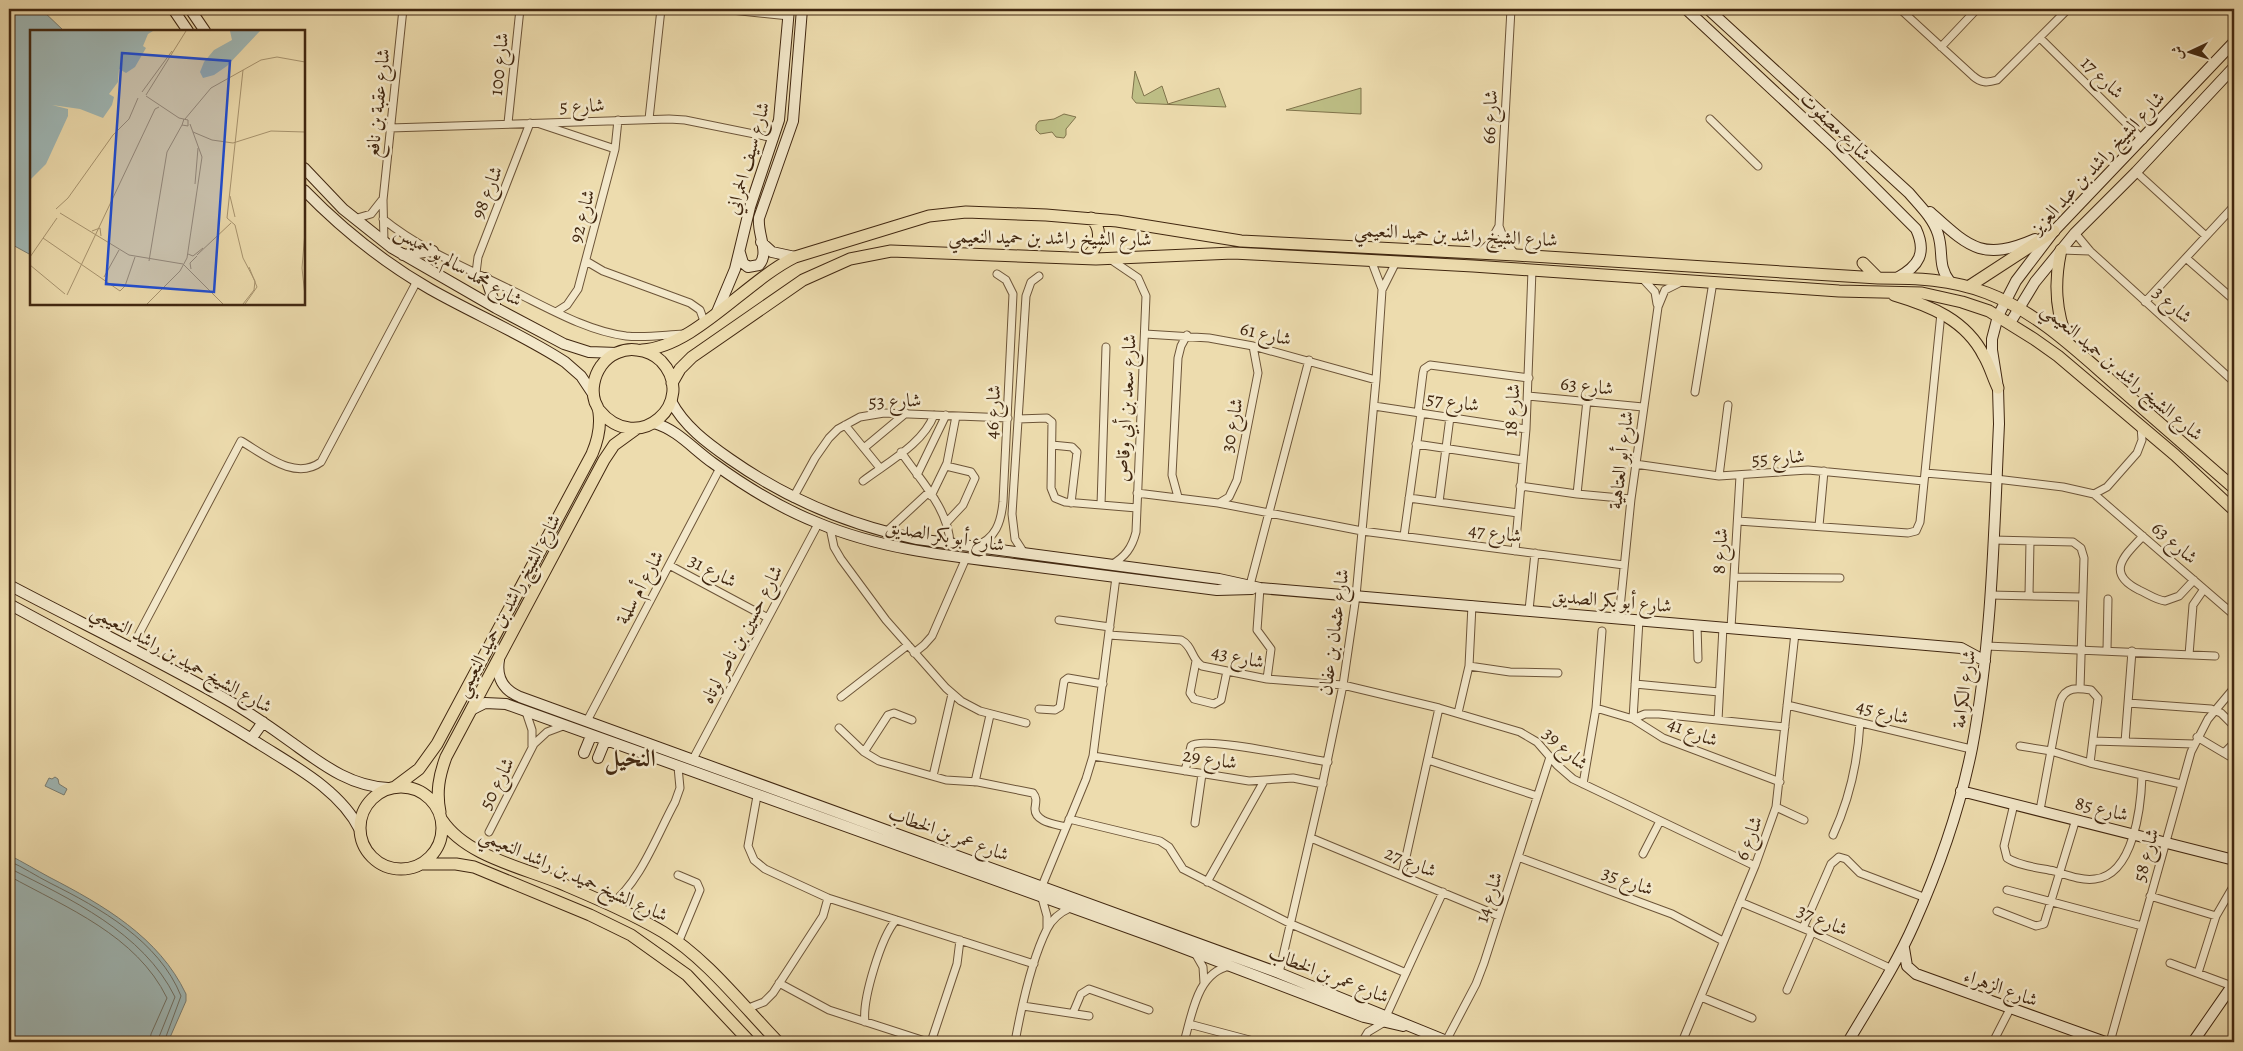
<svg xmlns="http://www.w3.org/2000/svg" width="2243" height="1051" font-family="Alegreya,Amiri,serif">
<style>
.green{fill:#bebf86;stroke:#80734b}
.water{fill:#9fb8b7;stroke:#797e74}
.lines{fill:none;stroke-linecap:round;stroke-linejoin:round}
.shore{stroke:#707064;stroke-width:1}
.street-casing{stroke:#6c5438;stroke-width:9}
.secondary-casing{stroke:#412710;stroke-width:12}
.primary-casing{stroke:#412710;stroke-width:13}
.street{stroke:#f3e8ca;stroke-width:7}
.secondary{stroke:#f3e8ca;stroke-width:10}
.primary{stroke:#eddcae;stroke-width:11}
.labels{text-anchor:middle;stroke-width:5;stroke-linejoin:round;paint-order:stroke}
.street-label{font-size:19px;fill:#412710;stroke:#f3e8ca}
.district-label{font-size:24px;font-weight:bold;fill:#412710;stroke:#f3e8ca}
.inset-road{fill:none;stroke:#a8946f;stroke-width:1}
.view{fill:#1d4ed8;fill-opacity:0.15;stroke:#1d4ed8;stroke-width:2.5}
.inset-edge{fill:none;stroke:#412710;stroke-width:2.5}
</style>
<rect width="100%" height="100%" fill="#eddcae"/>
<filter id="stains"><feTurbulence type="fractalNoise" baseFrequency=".004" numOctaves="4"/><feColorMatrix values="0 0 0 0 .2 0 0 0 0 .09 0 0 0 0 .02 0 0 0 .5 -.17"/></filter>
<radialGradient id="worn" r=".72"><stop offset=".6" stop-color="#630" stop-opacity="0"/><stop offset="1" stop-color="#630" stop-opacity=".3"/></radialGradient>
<path class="green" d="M1135 71 1144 96 1162 86 1168 104 1219 88 1226 107 1136 103 1132 98Z
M1361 88V114L1286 110Z
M1064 114 1076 117 1066 129V135L1064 138 1056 137 1052 132 1040 134 1036 130V125L1039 121 1054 119Z"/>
<path class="water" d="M9 9H41L64 31H31V255L9 243Z
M55 777 58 779 59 784 67 789 64 795 45 786 49 778 52 779Z
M9 855C23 862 36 870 49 877 103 905 159 937 186 994V1001L168 1042H9Z"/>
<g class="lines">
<path class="shore" d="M9 861C23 867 36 876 50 883 100 908 159 941 181 996L164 1042
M9 868C70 899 143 932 175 997L157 1042
M9 876C67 908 136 935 167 998L151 1034 150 1042"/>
<defs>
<path id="street" d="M722 9 789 16
M1900 9 1973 76C1981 83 1987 83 1997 80L2068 9
M2040 38 2143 140
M1941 47 1977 9
M649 119 661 9
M1710 119 1758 166
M508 123 520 9
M540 124 615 149
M390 128 669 119 685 120 774 138
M2136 172 2206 236
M354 219 371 214 382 200
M383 219C421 250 469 269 513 291 548 308 587 331 626 336 645 338 664 335 683 334
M1499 226 1505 242 1516 255
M2075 233 2090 251 2234 382
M384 242 383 200 403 9
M2061 250 2090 251
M1479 253 1489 244 1499 226 1511 9
M2186 258 2234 300
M1110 259 1138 278 1146 296 1136 532C1132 548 1125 557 1111 565
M1371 260 1382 289
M586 261 603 271 690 303 700 310 704 321
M476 273 478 257 530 123
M1642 278 1655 292 1657 304
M2145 302 2234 206
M556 312 567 305 578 289 615 149 618 120
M1145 334 1209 338 1253 346 1376 380
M1695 392 1713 282
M1528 396 1643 407
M1374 406 1526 429
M1418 413 1423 373 1424 369 1430 365 1529 378
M1018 419 1047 418 1052 422 1051 488 1055 498 1065 502 1137 508
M845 425 880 468
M1416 444 1523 460
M1052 445 1072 447 1077 452 1071 503
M864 448 906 413
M901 452C920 480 949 509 950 544
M1635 464 1719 476 1808 470 1924 481
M946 466 971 472 975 478 963 505 947 522
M1925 473 1996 479 2063 487 2094 494 2107 487 2137 453 2142 440 2141 426
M917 475 946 415
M1719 476 1728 405
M863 481C888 462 923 444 934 415
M1520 486 1577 494 1631 499
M1137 493 1218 503 1362 531 1624 565
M1577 494 1587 400
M2094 494 2234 615
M931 496 947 463 956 416
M1178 497 1172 475 1178 358 1181 346 1187 335
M793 498 815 458 829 438 838 429 860 417 884 413 1008 418
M1409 498 1518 513
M1439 502 1450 417
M1219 503 1229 497 1237 480 1258 373 1253 346
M1101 505 1106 347
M1738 521 1908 533 1916 531 1920 522 1941 313
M1819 526 1824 471
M830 528 834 547 841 559 886 620 946 688 961 701 980 711 1026 723
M886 532 929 492
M1404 536 1421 413
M2143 536C2124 556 2105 573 2139 590 2148 594 2156 600 2165 601L2179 596 2194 580
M1993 540 2073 542 2081 548 2084 558 2080 689
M975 546C996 539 1001 522 1003 502L1013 294 1006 280 997 274
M1515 551 1526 429 1532 270
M1024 553 1015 539 1012 514 1026 296 1031 282 1039 276
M669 565 768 618
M1734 577 1840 578
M1250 585 1309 360
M1260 588 1257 630 1271 649 1267 679
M1990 595 2082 597
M2029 595 2030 541
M1529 610 1535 553
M1619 618 1631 499 1658 307 1665 290 1681 282
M1059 620 1110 627
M1639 620 1633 719 1645 714H1659L1785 727
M1697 625 1698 659
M1731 628 1740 476
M1109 635 1181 640C1193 646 1191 659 1202 666L1267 679 1343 685 1439 708 1520 732 1537 742 1557 765 1573 779 1755 866
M1986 646 2215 656
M132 647 241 441C265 455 295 481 321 462L417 281
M2107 650 2108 599
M914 653 924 645 932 636 966 558
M2189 655 2193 605 2204 589
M1196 661 1190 693 1194 699 1214 704 1221 700 1227 671
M1469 666 1510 672 1558 673
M1635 684 1719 692
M841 697 908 645
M2128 703 2211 709 2221 713 2234 726
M1787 705 1971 749
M1596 708 1633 719 1663 738 1780 782
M1039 709 1055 710 1060 707 1064 681 1068 678 1103 684
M526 712 532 730V746
M1458 713 1469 666 1472 605
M1718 720 1723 627
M587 721 720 468
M839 728 864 752 879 761 946 780 978 782 1033 793C1037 798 1036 801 1035 808 1034 822 1055 824 1066 827
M2197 737 2234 759
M2093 741 2194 744
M2125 742 2132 651
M2020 746 2051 751 2090 763 2181 784
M864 752 888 715 894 713 912 720
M2224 753 2234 743
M1093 756 1249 781 1293 778 1323 784
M693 759 818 524
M1428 760 1537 796
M1185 771 1191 746C1202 735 1307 759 1328 762
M933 776 952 694
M975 782 990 715
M1583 784 1596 708 1602 631
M757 796 748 846 754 860 765 869 828 898 1034 964
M2014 804 2004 846 2007 858C2019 866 2040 868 2054 871 2067 875 2082 881 2095 879 2134 875 2141 806 2142 776
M1776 807 1804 820
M2040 810 2060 702C2065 686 2078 688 2091 690L2098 698 2090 763
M1069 819 1160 841 1169 847 1183 869 1291 924 1406 973
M1195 823 1202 774
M489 832 534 744 547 732 563 726
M1833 835C1850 798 1858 762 1860 722
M1311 838 1499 916
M1643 854 1660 821
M1518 857 1672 914 1723 941
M678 875 697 883 700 890 678 943
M1402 875 1439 708
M1207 882 1264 781
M1042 886 1086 779 1093 756 1116 577
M2007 890 2142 926
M2150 896 2216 916
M1042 898 1047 916V928
M1740 902 1812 932 1892 969
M610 905C640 883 657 835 675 802L680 788 678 767
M1997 911 2036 926 2044 924 2076 819
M1803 928 1831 864 1839 857 1846 859 1860 873 1926 898
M1195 953 1203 967 1204 983
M2170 963 2232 986
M1279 973 1321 791 1343 685 1356 596 1376 380 1382 290 1396 262
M2198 973 2216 916 2234 885
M779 983 829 1010 928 1042
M1787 990 1812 932
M1701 997 1752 1018
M1023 1006 1089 1016
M746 1009 764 1002 773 993 823 916 828 898
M1073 1013 1081 994 1089 989 1149 1010
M865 1022C862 1000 881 937 896 920
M1189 1024 1257 1042
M1446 1041 1476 984 1484 963 1550 757
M931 1042 957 964 960 940
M1015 1042C1021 1009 1032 959 1047 929 1052 919 1061 912 1070 908
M1184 1042C1192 1015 1197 972 1230 966
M1362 1042 1368 1032 1383 1023 1443 892
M1682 1042 1755 866 1776 807 1795 633
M1993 1042 2010 1009
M2110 1042 2191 752 2208 719 2234 688"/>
<path id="secondary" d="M173 9 188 31
M190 9 205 31
M1686 9 1832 145 1916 229C1927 253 1919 266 1897 278
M1708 9 1909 193C1920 206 1933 218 1938 234 1944 253 1937 265 1950 282
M304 168 343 209 392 248 496 308 564 344 589 352 617 353
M304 190C341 228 383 262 430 289 474 314 522 334 565 362L581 376 593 394
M1930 212C1969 247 1982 262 2035 239
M761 242 772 252 795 257
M740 253 743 263 748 267 759 265C770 253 757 234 759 218L793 121 802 9
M403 255 433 251
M486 278 496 308
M717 312 735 269 750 207 779 120 789 9
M2010 323 2035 282 2075 233 2136 172 2234 67
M671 401C684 426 707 443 730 459 787 499 848 525 917 539L1219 579 1260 588 1961 648 1985 661
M654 423C678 430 693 449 713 463 746 487 780 508 818 523 880 549 948 556 1014 564 1081 573 1149 581 1217 590L1252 589
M9 585C81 623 154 658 224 698 247 711 269 726 291 742 322 764 349 786 388 788
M9 604C93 650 179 693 261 745 296 767 341 791 360 830
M499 660C496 677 503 690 520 697L1279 973 1449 1042
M471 710 485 703 506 704 1162 940 1364 1017 1403 1026
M251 739 263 722
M584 753 591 736
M598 758 605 741
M1961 791 2234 860
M1904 948 1907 966 1916 974 2105 1042
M1848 1042C1871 1003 1896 965 1914 924 1939 868 1960 808 1972 748 1992 642 1994 532 1999 424L1998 388 1992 350V339L1998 316 2016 281 2054 231 2234 42
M2193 1042 2234 983"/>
<path id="primary" d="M2061 250C2054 282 2055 311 2068 342
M1085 258C1099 248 1104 231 1091 218
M1863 263 1878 278
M1968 287 2054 231
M1894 295C1931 306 1966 320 1984 356 1990 366 1993 378 1998 388
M642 350C694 347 746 281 795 257L929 216 966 212 1046 215 1117 221 1241 241 1516 255 1878 278C1916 278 1951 279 1987 293 2037 312 2077 351 2116 385 2156 420 2195 454 2234 488
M672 383 680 369 692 357 803 280 850 259 891 251 1096 259 1233 253 1473 266 1839 291 1922 293 1962 302 1989 311 2034 339 2058 356 2175 455 2234 510
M360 828a41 41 0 1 1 82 0a41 41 0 1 1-82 0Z
M395 787 419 769 437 744 592 454C598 440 601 428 599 413 599 409 597 406 595 402 591 390 594 376 601 366 609 354 624 348 637 350 646 351 655 355 661 361 699 401 638 458 599 410
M440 812C436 792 439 776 446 757L604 460 614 445 636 429
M442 820C466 856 521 867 560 883 595 898 631 913 663 932 706 958 743 1006 778 1042
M421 864H456L474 867 590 915 631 935 687 975 750 1042"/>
</defs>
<use href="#street" class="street-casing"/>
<use href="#secondary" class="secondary-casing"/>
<use href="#primary" class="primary-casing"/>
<use href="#street" class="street"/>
<use href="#secondary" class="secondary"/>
<use href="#primary" class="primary"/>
</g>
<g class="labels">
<g class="street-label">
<text transform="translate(498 64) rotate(-84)" y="7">شارع 100</text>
<text transform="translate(2103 77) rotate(44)" y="7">شارع 17</text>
<text transform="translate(377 103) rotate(-84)" y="7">شارع عقبة بن نافع</text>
<text transform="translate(582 105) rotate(-2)" y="7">شارع 5</text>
<text transform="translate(1489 117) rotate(-87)" y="7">شارع 66</text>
<text transform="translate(1836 126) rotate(44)" y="7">شارع مصفوت</text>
<text transform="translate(747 158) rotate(-74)" y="7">شارع سيف الحمراني</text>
<text transform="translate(2097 162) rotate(-47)" y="7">شارع الشيخ راشد بن عبد العزيز</text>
<text transform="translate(486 192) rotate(-68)" y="7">شارع 98</text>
<text transform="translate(581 216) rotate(-75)" y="7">شارع 92</text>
<text transform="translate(1456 234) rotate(3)" y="7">شارع الشيخ راشد بن حميد النعيمي</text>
<text transform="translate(1050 237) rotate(1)" y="7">شارع الشيخ راشد بن حميد النعيمي</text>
<text transform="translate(459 265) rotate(30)" y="7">شارع محمد سالم بو خميس</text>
<text transform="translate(2173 304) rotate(42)" y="7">شارع 3</text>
<text transform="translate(1266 333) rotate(13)" y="7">شارع 61</text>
<text transform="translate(2123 371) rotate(40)" y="7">شارع الشيخ راشد بن حميد النعيمي</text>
<text transform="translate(1587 385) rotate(6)" y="7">شارع 63</text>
<text transform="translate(895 400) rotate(-2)" y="7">شارع 53</text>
<text transform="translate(1453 401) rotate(8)" y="7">شارع 57</text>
<text transform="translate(1125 408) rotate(-87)" y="7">شارع سعد بن أبي وقاص</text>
<text transform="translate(1511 410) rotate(-86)" y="7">شارع 18</text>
<text transform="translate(992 412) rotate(-87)" y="7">شارع 46</text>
<text transform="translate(1231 425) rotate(-79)" y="7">شارع 30</text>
<text transform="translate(1778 457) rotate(-4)" y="7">شارع 55</text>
<text transform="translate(1620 460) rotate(-83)" y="7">شارع أبو العتاهية</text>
<text transform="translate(1495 532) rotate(7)" y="7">شارع 47</text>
<text transform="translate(945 535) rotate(9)" y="7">شارع أبو بكر الصديق</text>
<text transform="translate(2175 542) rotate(41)" y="7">شارع 63</text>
<text transform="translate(1719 551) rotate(-86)" y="7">شارع 8</text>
<text transform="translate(713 570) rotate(28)" y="7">شارع 31</text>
<text transform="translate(639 587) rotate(-62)" y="7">شارع أم سلمة</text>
<text transform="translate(1612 600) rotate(5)" y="7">شارع أبو بكر الصديق</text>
<text transform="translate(507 605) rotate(-62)" y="7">شارع الشيخ راشد بن حميد النعيمي</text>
<text transform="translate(1333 632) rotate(-82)" y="7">شارع عثمان بن عفان</text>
<text transform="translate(741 634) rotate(-62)" y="7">شارع حسين بن ناصر لوتاه</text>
<text transform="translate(1238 656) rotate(12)" y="7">شارع 43</text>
<text transform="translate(182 658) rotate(29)" y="7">شارع الشيخ حميد بن راشد النعيمي</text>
<text transform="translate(1963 689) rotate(-82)" y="7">شارع الكرامة</text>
<text transform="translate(1883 711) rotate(14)" y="7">شارع 45</text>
<text transform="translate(1693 731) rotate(21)" y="7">شارع 41</text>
<text transform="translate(1566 748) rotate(42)" y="7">شارع 39</text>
<text transform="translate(1210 758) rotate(9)" y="7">شارع 29</text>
<text transform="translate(496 783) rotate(-63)" y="7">شارع 50</text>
<text transform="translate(2102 808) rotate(14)" y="7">شارع 85</text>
<text transform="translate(949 833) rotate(20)" y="7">شارع عمر بن الخطاب</text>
<text transform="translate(1748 838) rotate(-69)" y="7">شارع 6</text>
<text transform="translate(2145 855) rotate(-75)" y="7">شارع 58</text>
<text transform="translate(1411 861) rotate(22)" y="7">شارع 27</text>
<text transform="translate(574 874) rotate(24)" y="7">شارع الشيخ حميد بن راشد النعيمي</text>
<text transform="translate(1628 880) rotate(20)" y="7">شارع 35</text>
<text transform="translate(1488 897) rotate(-72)" y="7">شارع 14</text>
<text transform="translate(1823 919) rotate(24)" y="7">شارع 37</text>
<text transform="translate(1329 974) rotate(21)" y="7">شارع عمر بن الخطاب</text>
<text transform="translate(2001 987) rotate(20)" y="7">شارع الزهراء</text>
</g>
<g class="district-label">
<text x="630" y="766">النخيل</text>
</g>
</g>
<g transform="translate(30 30)">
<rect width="275" height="275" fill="#eddcae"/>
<path d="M0 1H123L118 4 113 16 116 18 105 37 96 43 89 39 88 52 79 64 84 67 82 75 73 88 50 79 22 75 38 79V86L16 134 0 150ZM200 1H230L197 36 184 45 173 48 170 42 174 32 184 20 202 10Z" fill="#9fb8b7"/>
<path class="inset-road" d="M112 62 142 21M116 65 156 1M116 66 149 88 158 90V96L152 95 154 89M155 89 181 58 231 30 247 27 275 32M163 102 182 110 203 113 241 101 275 102M165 154 168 118M200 166 205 187M26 179 38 168 83 105 99 89 108 68M30 183 99 225 153 234 193 274M62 201 70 198 71 206M275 202 272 238 275 266M13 208 90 261 95 256 105 227M158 224 163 226 173 218M167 225 201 193M0 227 27 188M119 231 137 122 152 95M0 235 35 264M161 239 160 233 167 226M74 247 89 220M37 265 125 79 129 77M117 274 150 241 157 228 172 127 160 94M213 274 224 260 225 251 213 228 205 195 197 188 213 40M215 274 227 257 219 237"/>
<path class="view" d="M92 23 200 31 184 262 76 254Z"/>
<rect width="275" height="275" class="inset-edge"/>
</g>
<rect width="2243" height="1051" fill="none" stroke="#eddcae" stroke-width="30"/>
<rect x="10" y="10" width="2223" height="1031" fill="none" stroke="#412710" stroke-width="2.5"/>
<rect x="15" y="15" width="2213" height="1021" fill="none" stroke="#412710"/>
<g transform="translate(2190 52) rotate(266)" stroke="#f3e8ca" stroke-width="4" paint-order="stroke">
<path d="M0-4L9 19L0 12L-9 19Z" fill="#412710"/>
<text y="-8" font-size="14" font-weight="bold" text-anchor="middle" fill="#412710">ش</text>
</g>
<rect width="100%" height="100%" filter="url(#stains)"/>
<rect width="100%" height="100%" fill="url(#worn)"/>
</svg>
